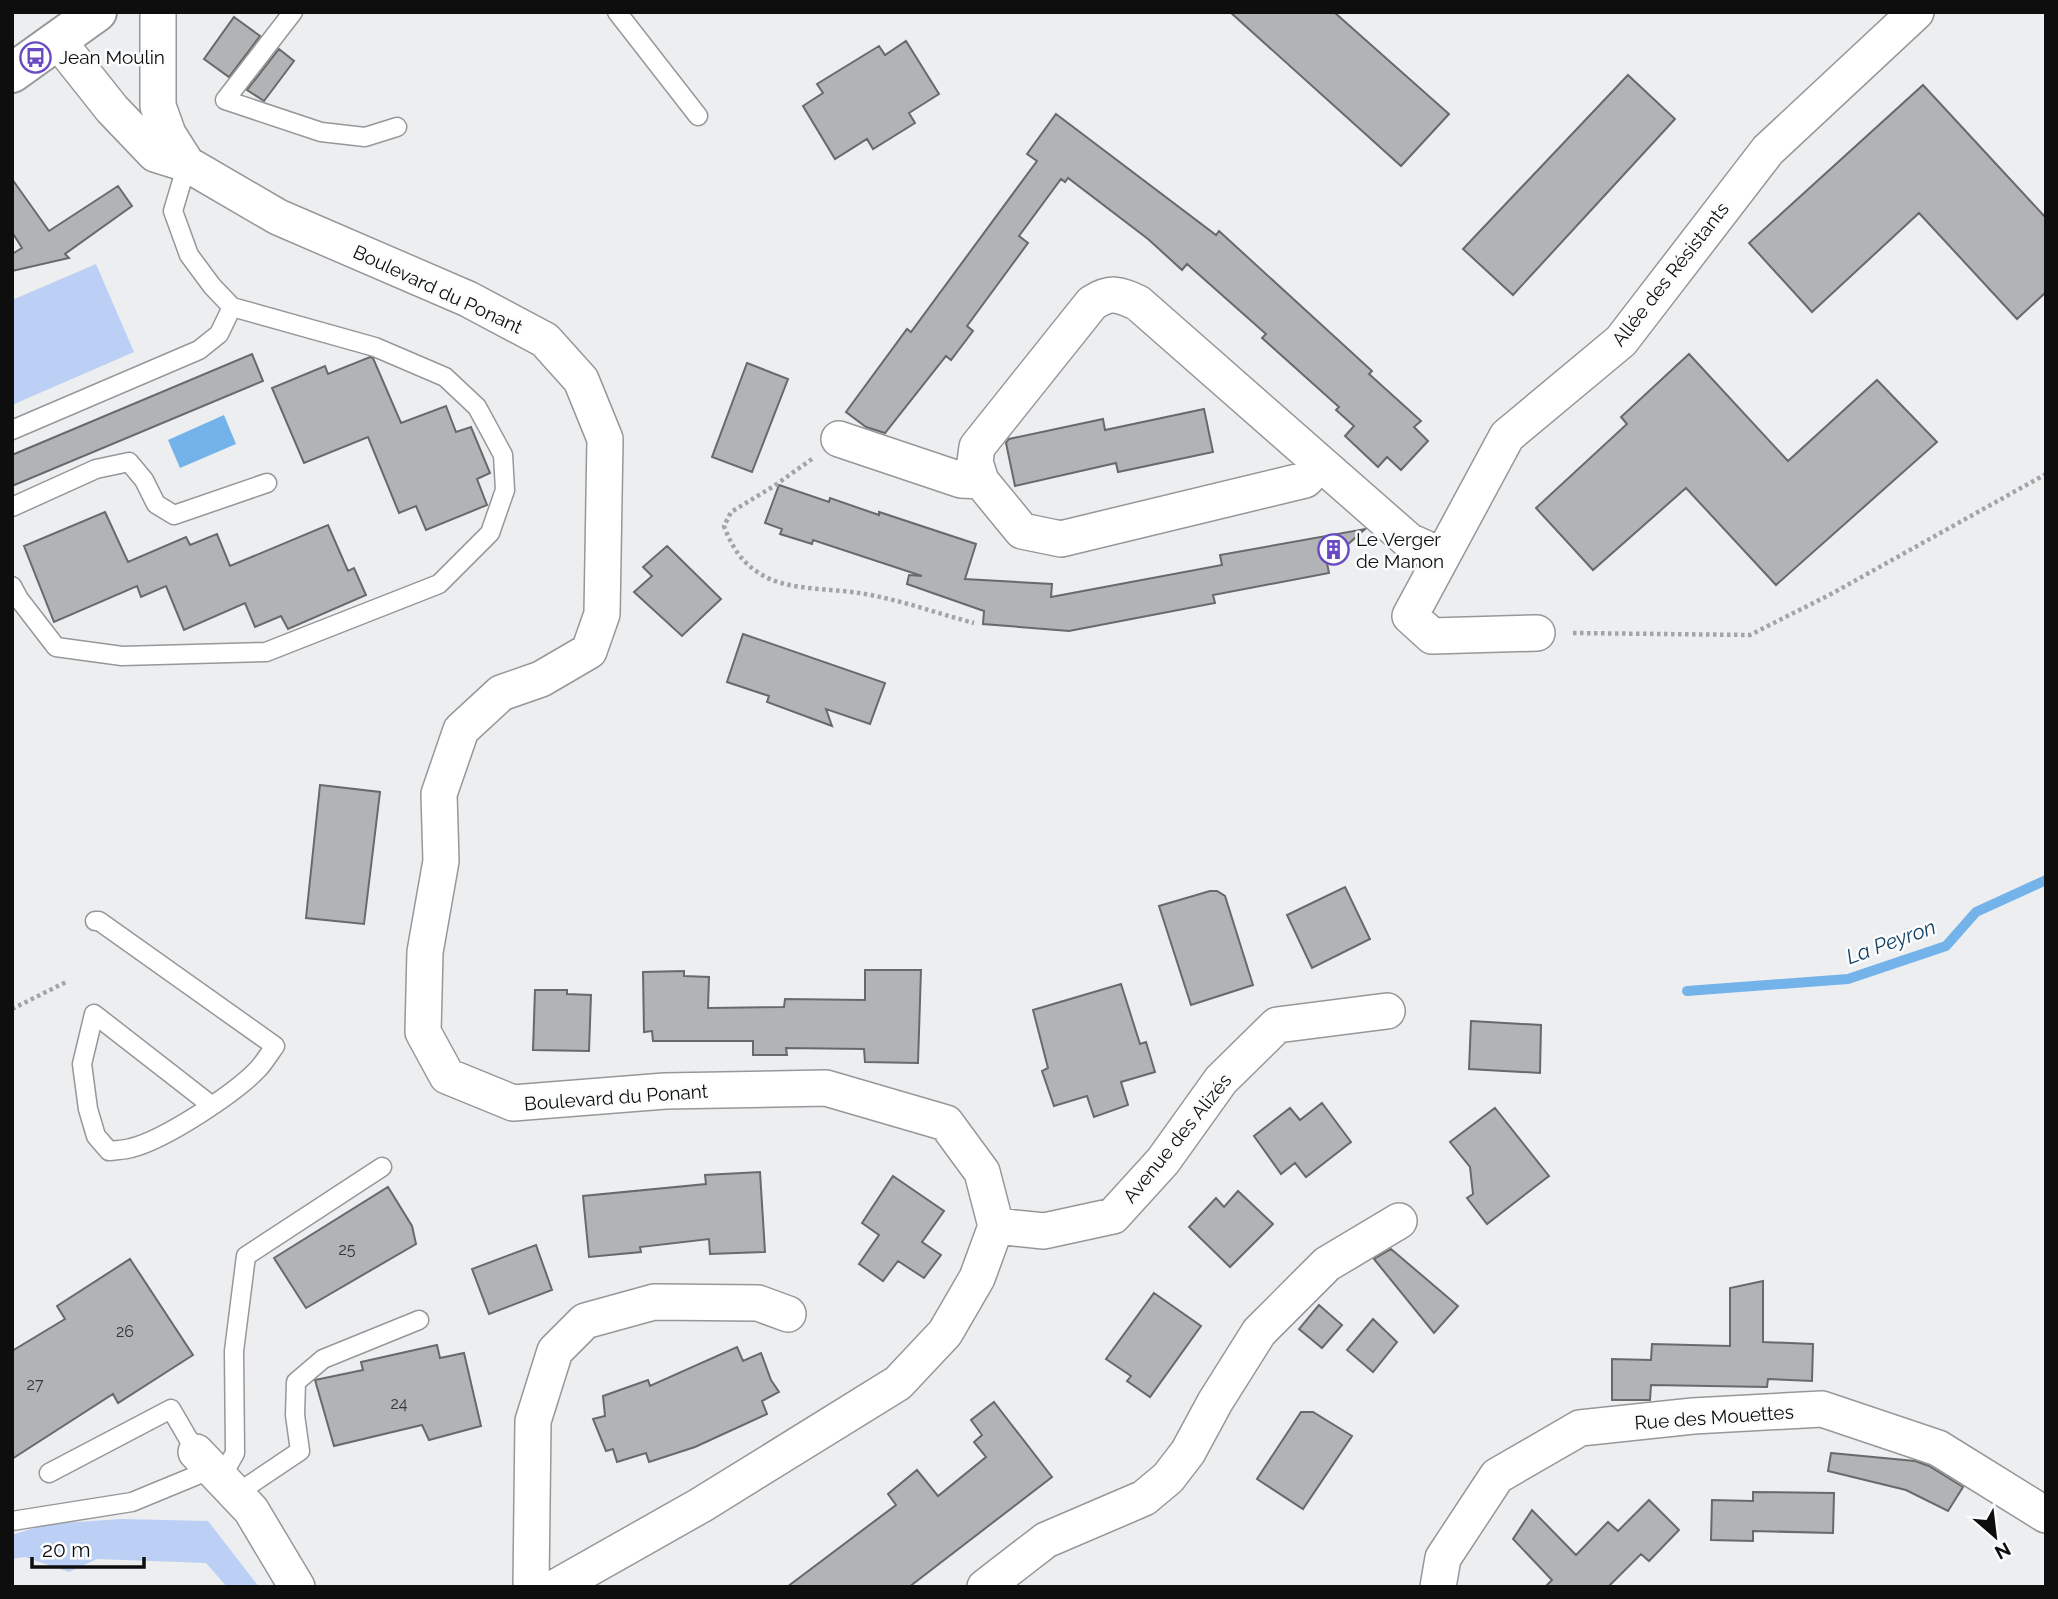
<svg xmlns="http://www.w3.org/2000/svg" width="2058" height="1599" font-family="Raleway,sans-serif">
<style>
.green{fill:#bbd0f4}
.water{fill:#74b3e9}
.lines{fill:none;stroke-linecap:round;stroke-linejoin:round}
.stream{stroke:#74b3e9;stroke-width:10}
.building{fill:#b2b3b4;stroke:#68696a;stroke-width:2}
.service-casing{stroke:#969798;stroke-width:21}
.minor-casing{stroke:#969798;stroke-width:38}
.tertiary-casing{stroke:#969798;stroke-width:42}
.path{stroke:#a3a4a5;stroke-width:4.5;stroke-dasharray:3.5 3.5;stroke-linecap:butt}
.service{stroke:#fff;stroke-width:18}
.minor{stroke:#fff;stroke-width:35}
.tertiary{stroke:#fff;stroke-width:38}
.labels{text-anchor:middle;stroke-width:5;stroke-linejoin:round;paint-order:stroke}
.number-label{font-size:16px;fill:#373738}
.poi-label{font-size:19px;fill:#0e0e0e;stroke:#fbfcfd;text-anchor:start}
.street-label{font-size:19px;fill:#0e0e0e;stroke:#fbfcfd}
.water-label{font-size:21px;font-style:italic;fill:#114064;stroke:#fbfcfd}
</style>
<rect width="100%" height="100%" fill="#edeef0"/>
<path class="green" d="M96 264 134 352 12 405V300Z
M122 1519 208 1521 259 1587H227L206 1563 97 1559 69 1572 25 1557 12 1559V1535L47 1524Z"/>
<path class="water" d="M224 415 236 444 180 468 168 440Z"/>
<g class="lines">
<path class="stream" d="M1687 991 1848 979 1946 946 1976 912 2046 880"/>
</g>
<path class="building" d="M1230 12H1334L1449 114 1401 166Z
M234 17 260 36 229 77 204 59Z
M906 41 939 94 909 113 915 123 873 149 867 139 835 159 803 106 823 93 817 84 879 46 885 55Z
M279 49 294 61 264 101 247 90Z
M1628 75 1675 119 1513 295 1463 249Z
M1923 85 2046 218V292L2017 319 1919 213 1812 312 1749 243Z
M1056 114 1216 235 1219 231 1372 371 1369 374 1421 421 1414 427 1428 441 1401 470 1387 457 1378 467 1345 436 1354 426 1336 410 1339 407 1262 338 1266 334 1187 264 1182 270 1148 239 1068 178 1065 182 1061 179 1019 236 1028 243 967 326 973 331 951 360 946 356 885 433 866 427 846 412 907 329 911 332 1037 161 1027 154Z
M12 179 49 231 118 186 132 206 65 254 69 258 12 271V254L22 248 12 232Z
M252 354 263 381 12 486V455Z
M1689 354 1788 461 1877 380 1937 442 1776 585 1686 488 1593 570 1536 508 1627 424 1621 417Z
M370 357 373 358 401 423 446 406 456 432 471 427 490 473 477 479 487 505 426 530 416 506 399 513 368 437 304 463 272 388 325 366 328 374Z
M747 363 788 379 752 472 712 457Z
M1204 409 1213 452 1118 472 1116 463 1015 486 1006 443 1009 439 1103 419 1105 430Z
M779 485 829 502 830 498 879 515V512L976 544 965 579 1052 584 1051 597 1222 565 1220 555 1365 529 1327 563 1329 573 1213 595 1215 603 1069 631 983 624 984 611 907 584 909 575 922 576 813 540 812 544 780 534 782 529 765 523Z
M105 512 128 562 186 537 190 545 217 534 230 566 328 525 348 571 354 568 366 595 288 629 281 616 255 627 245 603 184 630 166 586 141 597 137 586 54 622 24 546Z
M667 546 721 599 682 636 634 592 652 576 643 567Z
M743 634 885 683 870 724 826 709 832 726 767 702 769 696 727 682Z
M320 785 380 792 364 924 306 918Z
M1345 887 1370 939 1312 968 1287 915Z
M1210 891H1217L1225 896 1253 985 1191 1005 1159 906Z
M865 970H921L918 1063 865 1062 864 1049 786 1048 787 1055H753V1041H653L652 1031 644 1032 643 972 684 971V976L709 977 708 1008 784 1007 785 999 865 1000Z
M1121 984 1140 1044 1146 1042 1155 1072 1121 1082 1128 1105 1094 1117 1087 1096 1054 1106 1042 1071 1048 1068 1033 1010Z
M535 990H567V994L591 995 589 1051 533 1050Z
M1471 1021 1541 1025 1540 1073 1469 1069Z
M1322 1103 1351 1142 1306 1177 1295 1163 1281 1174 1254 1136 1290 1108 1300 1120Z
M1495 1108 1549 1176 1487 1224 1467 1198 1473 1194 1470 1167 1450 1142Z
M760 1172 765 1252 710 1254 709 1239 640 1247 641 1252 589 1257 583 1196 706 1184 705 1175Z
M893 1176 944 1211 922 1242 941 1255 924 1278 898 1261 883 1281 859 1264 879 1235 862 1223Z
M388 1187 412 1226 416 1244 306 1308 274 1258Z
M1238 1191 1273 1224 1230 1267 1189 1227 1216 1198 1224 1207Z
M536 1245 552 1290 489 1314 472 1269Z
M1391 1249 1458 1306 1434 1333 1374 1259Z
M130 1259 193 1355 118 1403 113 1394 12 1459V1351L65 1319 57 1306Z
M1763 1281V1342L1813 1344 1812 1381 1768 1379 1767 1387 1651 1385 1650 1400H1612V1359L1651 1360 1652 1344 1730 1346V1288Z
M1154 1293 1201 1326 1150 1397 1127 1381 1131 1376 1106 1359Z
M1319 1305 1342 1325 1322 1348 1299 1329Z
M1373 1319 1397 1342 1373 1372 1347 1350Z
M437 1345 440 1358 464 1353 481 1426 429 1440 422 1425 334 1446 315 1380 363 1370 361 1362Z
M737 1347 743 1361 761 1353 771 1380 779 1392 762 1401 767 1414 695 1447 649 1462 646 1453 617 1462 613 1449 606 1451 593 1419 605 1416 603 1396 648 1380 650 1386Z
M994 1402 1052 1477 909 1587H787L896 1505 888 1494 917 1470 938 1496 986 1457 974 1442 982 1435 971 1420Z
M1301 1412H1313L1352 1436 1303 1509 1257 1479Z
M1831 1453 1915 1461 1929 1466 1963 1487 1948 1511 1906 1490 1828 1471Z
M1753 1492 1834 1493 1833 1533 1753 1531V1541L1711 1540 1712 1500 1753 1501Z
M1649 1500 1679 1530 1649 1561 1641 1554 1608 1587H1545L1552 1580 1513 1539 1532 1510 1576 1555 1608 1522 1618 1531Z"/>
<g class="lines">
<defs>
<path id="service" d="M293 12 225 100 321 132 365 137 397 127
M617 12 698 116
M12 430 199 350 219 334 232 307
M12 507 96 469 129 462 144 480 156 504 174 515 267 483
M12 586 19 599 56 647 122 656 266 652 439 584 490 533 505 490 503 455 477 407 445 377 375 347 232 307 212 286 189 255 173 211 187 164
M95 921H99L275 1046C270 1053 265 1061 259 1068 236 1093 164 1140 131 1148 124 1150 116 1150 109 1151L96 1136 88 1109 82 1064 94 1014 211 1105
M49 1473 171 1409 196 1452
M221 1478 235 1453 234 1351 246 1256 382 1167
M236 1494 300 1451 295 1415 296 1382 323 1359 419 1320
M12 1521 132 1502 212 1469"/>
<path id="minor" d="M58 41 112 109 155 154 187 164 168 134 158 106V12
M187 164 278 217 468 299 545 340 581 380 605 439 602 614 589 651 541 679 501 693 461 730 439 794 441 861 425 952 423 1032 447 1076 513 1103 665 1091 826 1088 946 1123 982 1172 996 1226 977 1278 945 1333 898 1383 701 1505 556 1587
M839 439 961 480 981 481
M1321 464 1305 480 1061 539 1022 531 981 481 975 462 977 447 1092 303C1111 291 1118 294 1138 303L1409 541 1442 556
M1537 633 1432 636 1410 616 1507 436 1621 341 1768 150 1916 12
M996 1226 1044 1231 1113 1216 1163 1161 1221 1080 1277 1025 1387 1011
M196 1452 251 1510 297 1587
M531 1587 533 1421 555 1351 585 1321 654 1302 758 1303 788 1314
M985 1587 1046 1540 1144 1498 1168 1478 1188 1452 1215 1402 1259 1332 1327 1264 1399 1221
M1438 1587 1443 1558 1497 1476 1580 1428 1693 1416 1822 1409 1938 1448 2046 1515"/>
<path id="tertiary" d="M12 73 97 12"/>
</defs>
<use href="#service" class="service-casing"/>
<use href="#minor" class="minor-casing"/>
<use href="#tertiary" class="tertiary-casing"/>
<path class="path" d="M812 459 774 486 731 512 724 526C731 545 741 562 759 573 785 591 829 588 859 593 898 599 936 613 974 623
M1573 633 1750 635 1833 593 2046 474
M12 1009 66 982"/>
<use href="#service" class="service"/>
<use href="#minor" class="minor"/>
<use href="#tertiary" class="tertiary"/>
</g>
<defs>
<symbol id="bus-ring" viewBox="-11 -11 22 22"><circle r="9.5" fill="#fbfcfd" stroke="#6849c2" stroke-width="1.5"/><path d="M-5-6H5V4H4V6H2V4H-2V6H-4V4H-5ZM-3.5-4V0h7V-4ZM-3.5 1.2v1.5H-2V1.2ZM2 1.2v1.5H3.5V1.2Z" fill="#6849c2"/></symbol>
<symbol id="building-ring" viewBox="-11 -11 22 22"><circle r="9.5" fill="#fbfcfd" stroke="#6849c2" stroke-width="1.5"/><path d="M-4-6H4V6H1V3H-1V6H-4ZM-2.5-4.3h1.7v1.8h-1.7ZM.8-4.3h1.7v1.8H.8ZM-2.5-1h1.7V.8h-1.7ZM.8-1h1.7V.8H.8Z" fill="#6849c2"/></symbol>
</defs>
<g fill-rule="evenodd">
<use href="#bus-ring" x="18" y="40" width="35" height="35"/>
<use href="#building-ring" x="1316" y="532" width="35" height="35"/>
</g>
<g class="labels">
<g class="number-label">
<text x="347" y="1255">25</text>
<text x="125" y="1337">26</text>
<text x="35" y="1390">27</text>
<text x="399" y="1409">24</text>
</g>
<g class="poi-label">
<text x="59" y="64">Jean Moulin</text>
<text x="1356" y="546">Le Verger<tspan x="1356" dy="22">de Manon</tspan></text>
</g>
<g class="street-label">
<text transform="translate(1670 274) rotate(-52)" y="7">Allée des Résistants</text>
<text transform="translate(438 289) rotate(25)" y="7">Boulevard du Ponant</text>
<text transform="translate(616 1097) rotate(-4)" y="7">Boulevard du Ponant</text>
<text transform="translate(1177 1138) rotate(-51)" y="7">Avenue des Alizés</text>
<text transform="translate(1714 1417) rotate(-4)" y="7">Rue des Mouettes</text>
</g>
<g class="water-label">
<text transform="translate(1891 942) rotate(-20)" y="7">La Peyron</text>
</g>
</g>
<rect width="2058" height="1599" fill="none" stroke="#0e0e0e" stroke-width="28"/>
<g transform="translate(1995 1536) rotate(152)" stroke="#fbfcfd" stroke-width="5" paint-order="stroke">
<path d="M0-5L12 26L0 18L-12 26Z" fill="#0e0e0e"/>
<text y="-10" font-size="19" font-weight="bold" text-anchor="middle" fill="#0e0e0e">N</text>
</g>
<path d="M32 1557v10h112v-10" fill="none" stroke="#0e0e0e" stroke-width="3.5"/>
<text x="42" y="1557" font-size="21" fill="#0e0e0e" stroke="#fbfcfd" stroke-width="5" paint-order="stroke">20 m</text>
</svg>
